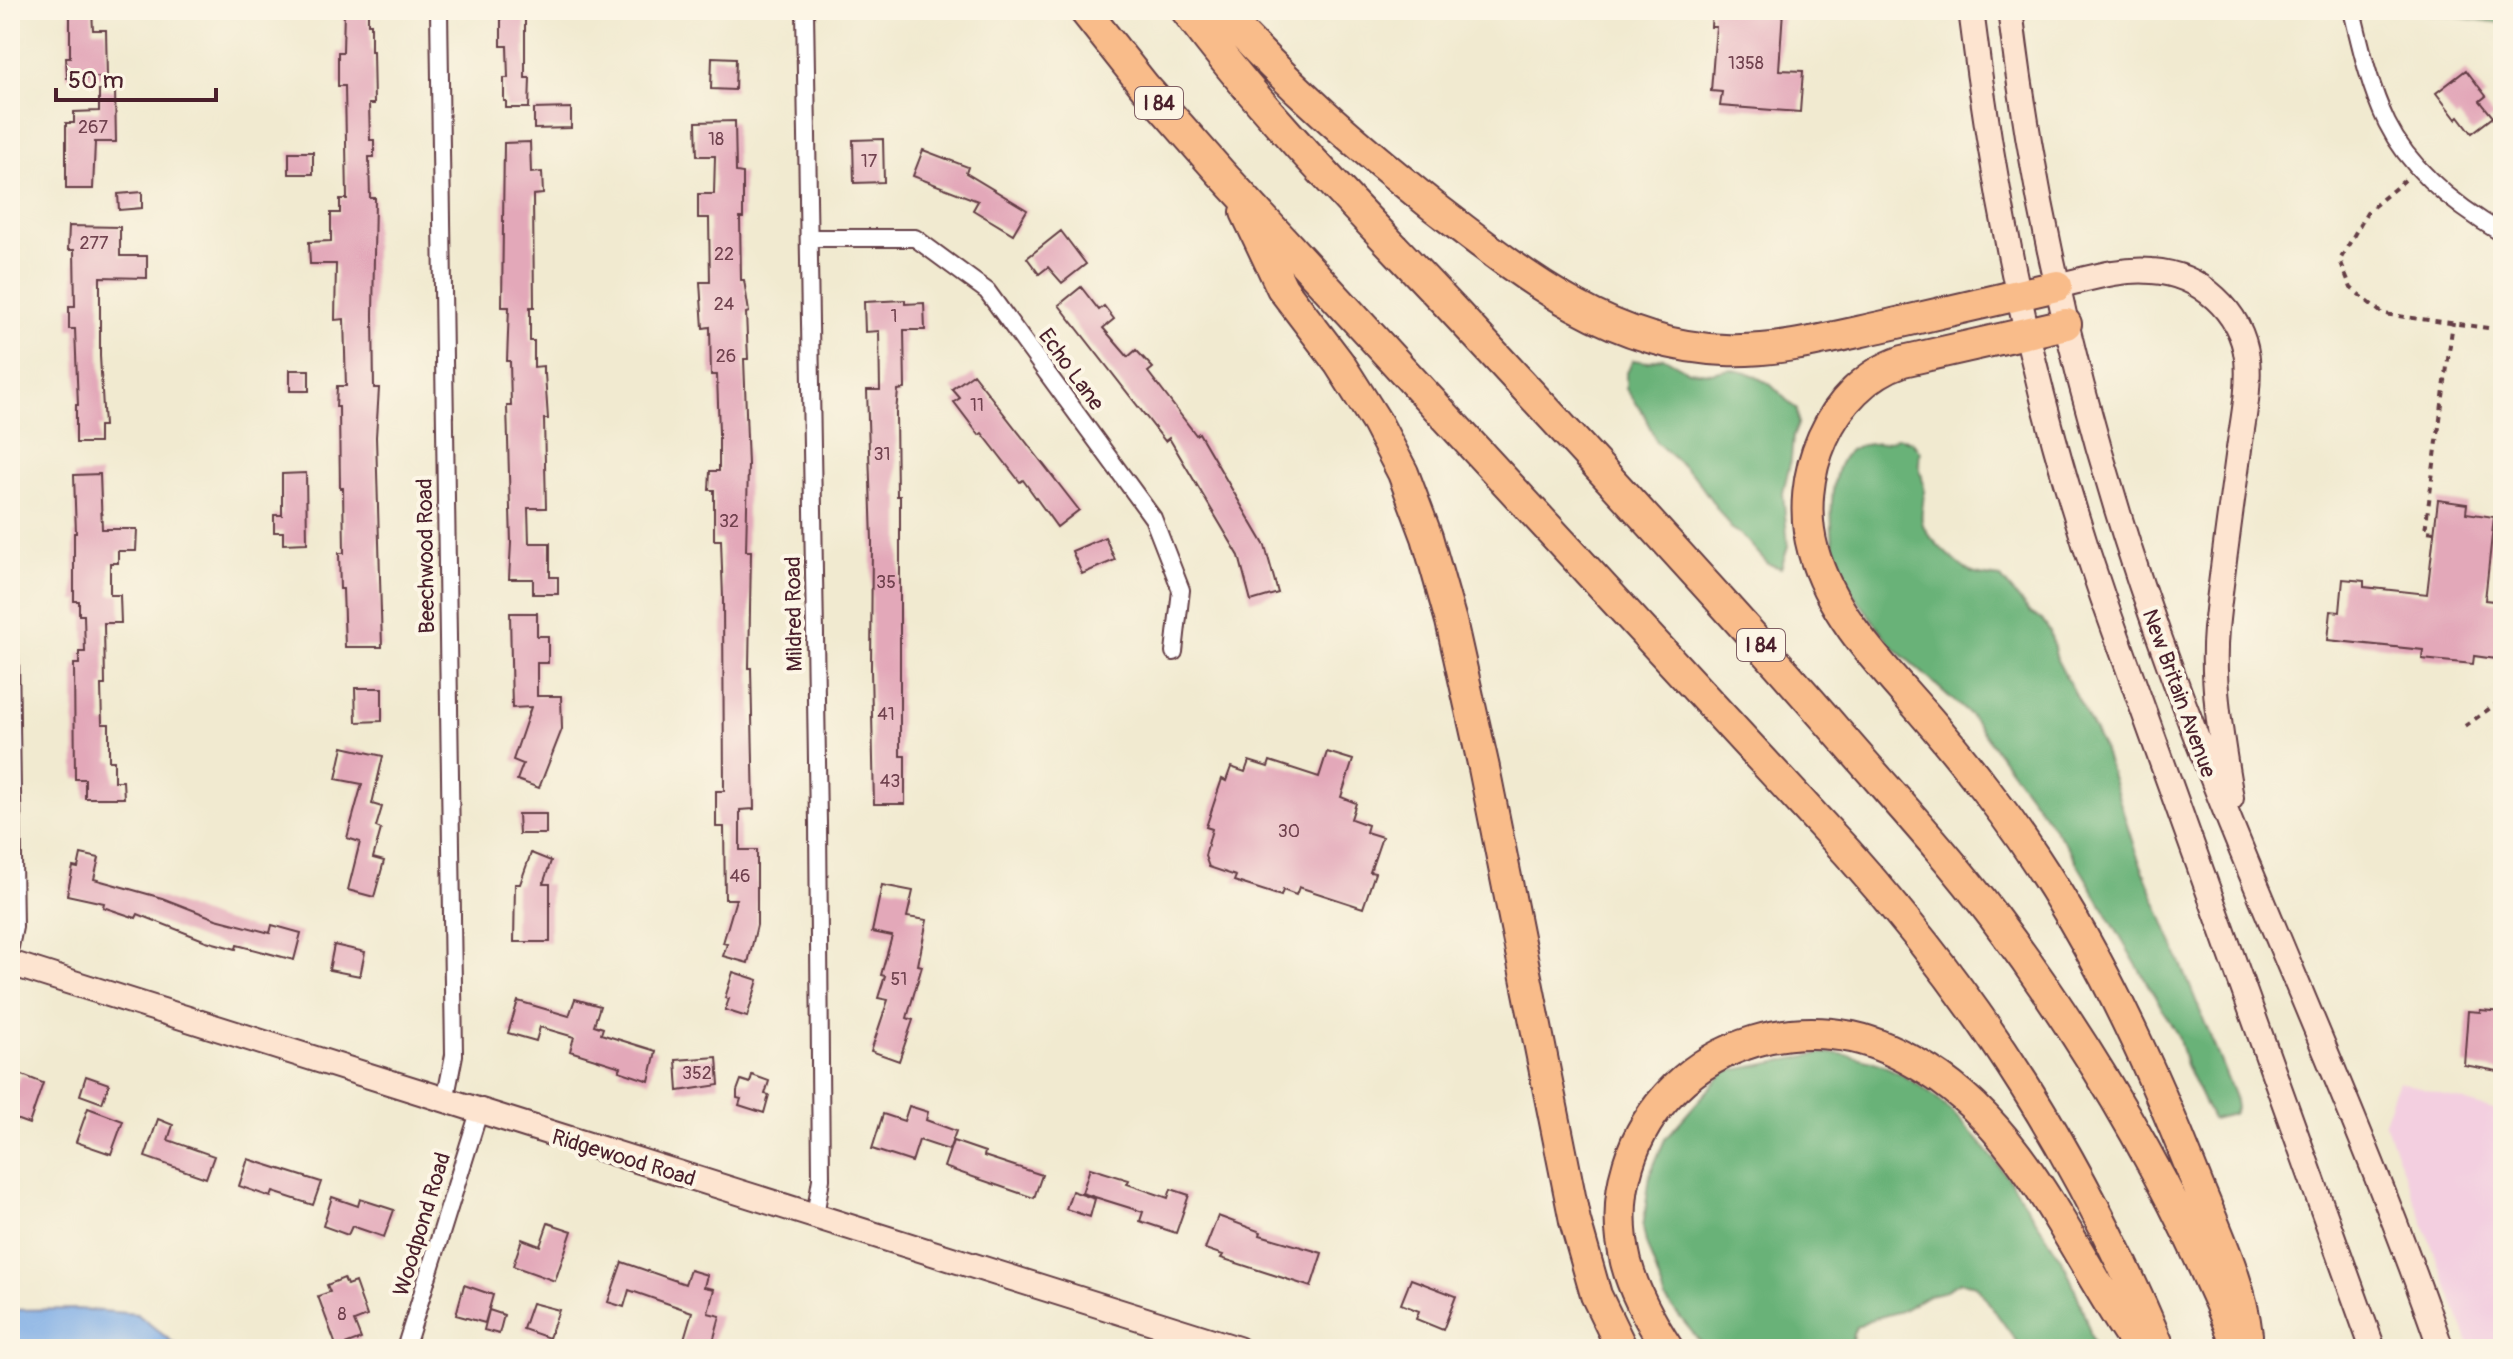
<svg xmlns="http://www.w3.org/2000/svg" width="2513" height="1359" font-family="Pangolin,sans-serif">
<style>
.built{fill:#f3cfe0}
.green{fill:#82cf8d;stroke:#66775c;stroke-width:2}
.forest{fill:#69b278;stroke:#5a6852;stroke-width:2}
.water{fill:#7bace6;stroke:#626688;stroke-width:2}
.building{fill:#e3a8b9}
.lines{fill:none;stroke-linecap:round;stroke-linejoin:round}
.street-casing{stroke:#633d44;stroke-width:20}
.secondary-casing{stroke:#633d44;stroke-width:28}
.highway-casing{stroke:#633d44;stroke-width:34}
.path{stroke:#633d44;stroke-width:4;stroke-dasharray:6 6;stroke-linecap:butt}
.street{stroke:#fff;stroke-width:16}
.secondary{stroke:#fde4d0;stroke-width:24}
.highway{stroke:#f9bc8a;stroke-width:30}
.labels{text-anchor:middle;stroke-width:8;stroke-linejoin:round;paint-order:stroke}
.number-label{font-size:18px;fill:#70414e}
.shield{fill:#fcf5e5;stroke:#7f5f63;stroke-width:2}
.shield-label{font-size:20px;font-weight:bold;fill:#4a1f2b}
.street-label{font-size:22px;fill:#4a1f2b;stroke:#fcf5e5}
</style>
<rect width="100%" height="100%" fill="#fcf5e5"/>
<filter id="ink" filterUnits="userSpaceOnUse"><feTurbulence type="fractalNoise" baseFrequency=".0125" numOctaves="2"/><feDisplacementMap in="SourceGraphic" scale="16" xChannelSelector="R" yChannelSelector="G"/><feConvolveMatrix kernelMatrix="1 2 1 2 8 2 1 2 1" color-interpolation-filters="sRGB"/></filter>
<filter id="wash" filterUnits="userSpaceOnUse"><feTurbulence type="fractalNoise" baseFrequency=".006" numOctaves="4" result="noise"/><feDisplacementMap in="SourceGraphic" scale="32" xChannelSelector="R" yChannelSelector="G"/><feGaussianBlur stdDeviation="1.8" result="paint"/><feColorMatrix in="noise" values="0 0 0 0 0 0 0 0 0 0 0 0 0 0 0 0 0 1.4 0 .05"/><feComposite in="paint" operator="in"/></filter>
<g filter="url(#wash)">
<rect width="100%" height="100%" fill="#f1ead0"/>
<path class="built" d="M2398 1081 2503 1113V1349H2471L2384 1121Z"/>
<path class="green" d="M2401 10H2503V23Z"/>
<path class="forest" d="M1663 357 1688 371 1711 373 1730 369 1751 374 1771 385 1797 410 1798 424 1793 437 1791 459 1783 493 1788 546 1781 568 1768 564 1743 536 1731 528 1695 477 1656 442 1644 414 1626 389V374L1633 360 1648 362Z
M1898 437 1911 441 1920 452C1917 469 1923 474 1924 489 1925 500 1920 511 1922 521 1924 536 1957 564 1970 572 1979 576 1991 577 2001 578L2029 612 2042 620 2050 632 2057 660 2102 745 2135 850 2234 1095 2236 1108 2233 1114 2212 1119 2186 1065 2178 1036 2066 844 1970 715 1891 645 1837 571C1831 544 1823 459 1856 447 1872 441 1881 447 1898 437Z
M1823 1053C1918 1053 1987 1143 2033 1216 2044 1233 2057 1250 2066 1268 2078 1294 2087 1321 2095 1349H2022L1976 1285 1961 1282 1942 1292 1929 1295 1901 1311 1869 1320 1856 1327 1853 1334 1851 1349H1706L1666 1300 1646 1243 1643 1228 1650 1174 1665 1139 1724 1072Z"/>
<path class="water" d="M77 1309 137 1314 181 1349H10V1310Z"/>
<g id="blocks">
<path class="building" d="M70 10H92L93 30H106L107 77 67 78 66 57H70Z
M344 10H368V24H371V51H373L374 104H369L370 140H374V157H369L370 198H375L373 315 374 388H379L376 437 382 647H345L343 589H340L339 553H344L343 488H340L339 407H336L337 386H346L344 319 335 320 336 264H310L309 242 331 241V213H340V199H347L345 86H338V52H343Z
M1712 10H1783L1779 70 1803 71 1800 112 1720 106 1722 92 1711 91 1716 27H1711Z
M501 15H525V78H530L529 108H506V101H504V78H508L507 46H501Z
M712 57 736 58 735 90 711 89Z
M2466 70 2486 96 2480 101 2493 117 2472 133 2459 116 2456 119 2436 93Z
M99 90H115L116 142H95L93 189H66V123H74V112L99 111Z
M571 108V128L534 129V109Z
M735 121 736 172 743 173V218H740L741 280H744L749 312 746 313 748 359H744L748 465 746 551H751L749 668H751L754 809 740 810V850H757V925L748 963 723 956 727 944 723 943 736 899H725L724 827H716V791H724L723 598 721 540H714V490H709L710 471H719V432L717 375H711L710 327 703 328 700 282H710L709 218H698V194H714L715 156H697L696 122Z
M883 139 884 182 854 183 853 140Z
M530 142 531 173 542 172 543 194 533 195 534 307H530V341H534V367L543 366V374H545L548 419H544L546 508H528L529 543H550V577H558V594H533V579H509L511 543 507 406H511L510 361H507L509 307H502L504 143Z
M923 150 968 167 966 173 1027 210 1013 234 973 210 978 201 913 176Z
M289 152H313V174H289Z
M142 192V208L119 210 118 194Z
M69 226 120 227V256H147V278L100 277V356L104 426H99V443H76V405H78L75 329H69V306H75L74 250H68Z
M1061 231 1086 264 1062 283 1048 267 1039 274 1027 258Z
M1081 287 1099 310 1104 306 1114 319 1103 328 1128 357 1136 350 1153 368 1148 372 1196 435 1199 433 1265 546 1278 593 1251 601 1239 556 1169 438 1165 441 1059 305Z
M905 300V304L924 303 925 330H904L905 389 898 390 896 413 897 496H900V756H905V804H874L871 669 872 541 867 390H880L879 331 865 332 864 302Z
M290 370H309V391H290Z
M973 374 1079 510 1057 527 1023 480 1020 482 982 433 979 435 954 402 960 398 952 389Z
M306 473 307 543 283 544V532H274V515H282V474Z
M100 474 102 529H137L136 551H118V563H110V595H120L121 623H104L105 685H101L102 724H109V761H114V781H123L124 798H85V779H75L74 664H79V652H85L84 615H79V601H74V533H76L74 475Z
M2438 500 2467 504 2466 513 2494 517 2485 600 2503 602V660L2474 656 2473 664 2422 659 2423 650 2328 640 2331 611 2340 612 2343 579 2364 581V587L2427 594Z
M1105 537 1115 560 1082 574 1072 551Z
M510 613H537V636H548V663H537V696H561L562 729 539 788 517 780 523 764 513 760 531 707 512 708Z
M355 688H382V721L356 722Z
M343 747 383 756 372 804 382 807 376 827 381 829 373 858 384 861 374 897 348 890 360 842 347 838 362 784 336 779Z
M1327 752 1353 760 1341 797 1356 803 1351 819 1368 825 1366 832 1382 837 1370 872 1375 873 1363 908 1299 887 1296 895 1283 890 1281 896 1234 881 1236 876 1209 867 1205 856 1212 829 1206 827 1222 779 1226 781 1231 767 1245 772 1249 761 1268 767 1270 761 1319 777Z
M518 814H546V834H519Z
M531 853 551 861 543 884H550V942H514L515 884H520Z
M81 854 99 858 94 879 162 898 216 919 270 933 272 925 301 933 294 960 237 945 236 949 206 941 138 914 136 918 103 907 104 903 67 895 73 867 78 868Z
M882 885 913 891 907 917 927 920 918 965 922 966 907 1018 913 1020 899 1061 871 1051 888 1000 878 998 885 976 881 975 892 936 872 932Z
M334 945 365 952 360 976 329 970Z
M733 972 758 980 747 1017 725 1010 729 999 725 998Z
M575 999 600 1006 594 1025 603 1028 601 1034 656 1051 649 1081 619 1071 621 1067 570 1051 574 1037 540 1027 536 1041 508 1033 518 1001 569 1016Z
M2480 1010 2503 1012V1072L2464 1065 2468 1011 2480 1012Z
M717 1057 719 1085 678 1091 676 1060Z
M20 1074 43 1083 29 1124 10 1117V1089L14 1091Z
M752 1075 769 1081 765 1094 769 1095 764 1113 739 1105 741 1099 737 1098V1091L741 1080 750 1083Z
M86 1076 109 1084 102 1103 80 1095Z
M909 1106 928 1112 926 1120 956 1131 949 1150 919 1140 912 1162 872 1149 883 1114 904 1121Z
M88 1108 123 1121 111 1154 76 1142Z
M158 1119 173 1125 168 1140 214 1156 206 1178 145 1157Z
M953 1141 985 1152 984 1156 1042 1175 1034 1198 944 1167Z
M248 1159 321 1182 313 1205 273 1192 271 1197 239 1186Z
M1090 1168 1129 1180 1127 1184 1168 1198 1171 1189 1189 1195 1176 1233 1140 1221 1143 1212 1082 1193Z
M1072 1191 1095 1199 1090 1217 1066 1209Z
M332 1197 358 1206 360 1199 394 1210 384 1237 352 1226 348 1235 323 1226Z
M1218 1216 1261 1232 1260 1235 1322 1253 1311 1287 1221 1258 1223 1255 1205 1249Z
M548 1223 572 1231 555 1281 513 1266 522 1239 540 1246Z
M622 1262 685 1284 690 1270 707 1275 704 1287 714 1289 708 1313 720 1316 711 1349H681L692 1312 629 1290 624 1307 608 1302Z
M344 1278 347 1285 355 1282 367 1316 354 1321 361 1339 337 1348 318 1296 330 1292 327 1285Z
M1411 1279 1456 1296 1443 1330 1416 1319 1419 1311 1401 1304Z
M464 1285 493 1295 485 1323 456 1315Z
M532 1303 559 1310 549 1338 523 1329Z
M489 1310 504 1315 499 1334 484 1330Z"/>
</g>
</g>
<g filter="url(#ink)">
<use href="#blocks" fill-opacity="0" stroke="#633d44" stroke-width="2"/>
<g class="lines">
<defs>
<path id="street" d="M439 10 454 1055 445 1101
M805 10 818 823 821 1179 815 1216
M2352 10C2361 48 2370 88 2387 123 2410 170 2459 208 2503 234
M810 238H915L987 291 1153 518 1181 590 1174 652
M10 653 14 927 10 947
M405 1349 479 1112"/>
<path id="secondary" d="M1971 10C1995 209 2037 408 2103 598L2373 1349
M2010 10C2037 236 2093 457 2171 670 2255 899 2362 1119 2441 1349
M2057 286C2088 279 2120 268 2152 271 2200 274 2241 311 2247 358 2250 388 2243 420 2239 449 2231 509 2222 569 2216 629 2211 686 2222 743 2231 798
M10 963 1238 1349"/>
<path id="highway" d="M1084 10 1145 87 1220 172 1848 853C1985 1007 2080 1158 2160 1349
M1186 10C1266 118 1363 214 1455 312 1580 446 1705 581 1826 719 1882 785 1941 847 1993 916 2092 1048 2178 1196 2239 1349
M1220 10C1285 83 1357 145 1433 206 1521 274 1609 346 1725 350 1777 352 1830 338 1880 327 1939 313 1998 300 2057 286
M1246 212 1282 288 1339 363 1377 423 1403 473 1427 537 1451 621 1484 768 1575 1221 1596 1295 1622 1349
M2066 324 1903 361C1829 386 1793 478 1813 550 1831 615 1881 665 1924 714 1945 738 1965 763 1985 789 2078 908 2141 1041 2196 1181 2216 1231 2241 1281 2247 1335
M1668 1349C1651 1323 1634 1293 1626 1262 1593 1123 1716 1010 1852 1037 1880 1043 1905 1056 1929 1071 2028 1133 2074 1258 2139 1349"/>
</defs>
<use href="#street" class="street-casing"/>
<use href="#secondary" class="secondary-casing"/>
<use href="#highway" class="highway-casing"/>
<path class="path" d="M2405 180 2367 212 2340 260 2351 288 2383 314 2503 330
M2434 532 2425 531 2453 322
M2465 726 2503 699"/>
<use href="#street" class="street"/>
<use href="#secondary" class="secondary"/>
<use href="#highway" class="highway"/>
</g>
</g>
<g class="labels">
<g class="number-label">
<text x="1746" y="69">1358</text>
<text x="93" y="133">267</text>
<text x="716" y="145">18</text>
<text x="869" y="167">17</text>
<text x="94" y="249">277</text>
<text x="724" y="260">22</text>
<text x="724" y="310">24</text>
<text x="894" y="322">1</text>
<text x="726" y="362">26</text>
<text x="977" y="411">11</text>
<text x="882" y="460">31</text>
<text x="729" y="527">32</text>
<text x="886" y="588">35</text>
<text x="886" y="720">41</text>
<text x="890" y="787">43</text>
<text x="1289" y="837">30</text>
<text x="740" y="882">46</text>
<text x="899" y="985">51</text>
<text x="697" y="1079">352</text>
<text x="342" y="1320">8</text>
</g>
<g class="shield">
<rect x="1135" y="87" width="48" height="32" rx="6"/>
<rect x="1737" y="629" width="48" height="32" rx="6"/>
</g>
<g class="shield-label">
<text x="1159" y="110">I 84</text>
<text x="1761" y="652">I 84</text>
</g>
<g class="street-label">
<text transform="translate(1072 369) rotate(54)" y="8">Echo Lane</text>
<text transform="translate(425 556) rotate(-91)" y="8">Beechwood Road</text>
<text transform="translate(793 614) rotate(-91)" y="8">Mildred Road</text>
<text transform="translate(2180 693) rotate(70)" y="8">New Britain Avenue</text>
<text transform="translate(624 1157) rotate(17)" y="8">Ridgewood Road</text>
<text transform="translate(421 1224) rotate(-73)" y="8">Woodpond Road</text>
</g>
</g>
<rect width="2513" height="1359" fill="none" stroke="#fcf5e5" stroke-width="40"/>
<path d="M56 88v12h160v-12" fill="none" stroke="#4a1f2b" stroke-width="4"/>
<text x="68" y="88" font-size="24" fill="#4a1f2b" stroke="#fcf5e5" stroke-width="6" paint-order="stroke">50 m</text>
</svg>
